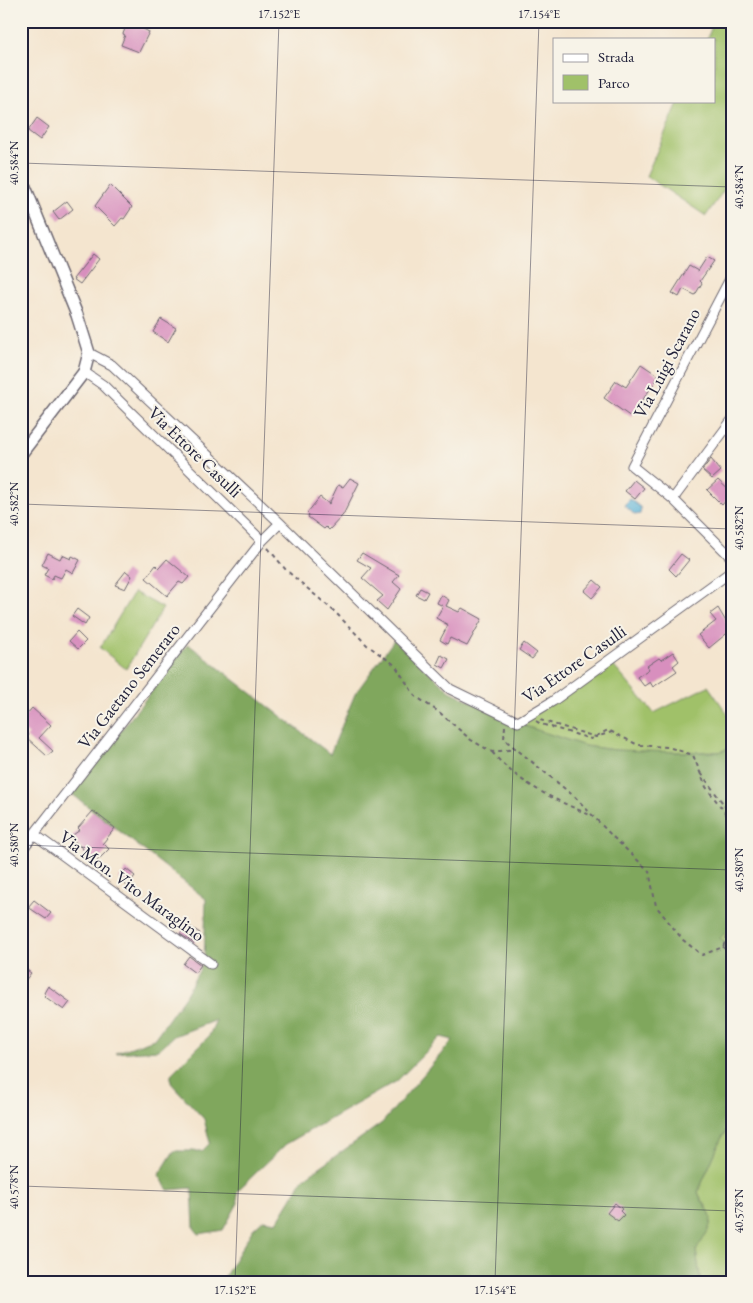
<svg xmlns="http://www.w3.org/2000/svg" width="753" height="1303" font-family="'EB Garamond',serif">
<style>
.green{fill:#a0c169;stroke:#617252}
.forest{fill:#80a75d;stroke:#51644c}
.water{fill:#5bb3d8;stroke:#3e6a8a}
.building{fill:#d88fbe}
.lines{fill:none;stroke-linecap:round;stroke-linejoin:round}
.minor-casing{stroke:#6c666f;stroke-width:11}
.tertiary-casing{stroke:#6c666f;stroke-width:14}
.path{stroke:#6c666f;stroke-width:2;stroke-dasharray:4 4;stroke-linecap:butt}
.minor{stroke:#fff;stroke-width:9}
.tertiary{stroke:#fff;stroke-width:11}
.ticks{fill:none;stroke:#22223b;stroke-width:1;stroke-opacity:0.45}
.labels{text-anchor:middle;stroke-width:4;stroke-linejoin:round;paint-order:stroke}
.street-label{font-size:18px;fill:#22223b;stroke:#f7f3e8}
.neatline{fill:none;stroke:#22223b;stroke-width:2}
.ticks-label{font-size:12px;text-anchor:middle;fill:#22223b}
</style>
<rect width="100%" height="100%" fill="#f7f3e8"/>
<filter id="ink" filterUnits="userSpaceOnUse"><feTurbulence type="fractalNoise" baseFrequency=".02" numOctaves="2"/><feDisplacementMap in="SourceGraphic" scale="10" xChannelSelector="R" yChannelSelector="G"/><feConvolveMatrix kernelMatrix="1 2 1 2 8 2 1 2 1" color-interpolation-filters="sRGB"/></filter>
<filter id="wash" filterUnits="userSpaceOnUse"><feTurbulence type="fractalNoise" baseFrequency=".0096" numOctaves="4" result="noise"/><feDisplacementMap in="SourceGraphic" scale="20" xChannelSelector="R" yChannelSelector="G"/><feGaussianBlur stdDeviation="1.12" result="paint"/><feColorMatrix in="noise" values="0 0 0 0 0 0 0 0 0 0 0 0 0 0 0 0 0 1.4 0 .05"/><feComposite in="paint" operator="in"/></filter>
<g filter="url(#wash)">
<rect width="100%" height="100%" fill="#f4e5cf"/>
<path class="green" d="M714 21H732V145L728 184 706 216 646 176 679 101H714V39H707Z
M134 592 163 608 126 669 100 648Z
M610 662 654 713 708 686 732 720V747L719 752H649L615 750 585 746 516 723Z
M732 926V949L720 938Z
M732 1123V1282H698L700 1277 696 1251C702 1238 714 1225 708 1210 705 1203 701 1200 698 1192L722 1137Z"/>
<path class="forest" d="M394 640 450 691 516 723 585 746 615 750 675 752H719L732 747V926L720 938 732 949V1123L722 1137 698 1192C700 1199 704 1203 708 1210 717 1224 702 1239 696 1251L700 1277 698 1282H225V1276L253 1229 263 1220 277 1222 303 1179 382 1123 453 1040 441 1037 397 1081 286 1144 237 1191 238 1203 223 1230 199 1234 194 1228 192 1188 168 1190 159 1175 174 1151H202L210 1143 204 1119 171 1083V1074L209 1036 216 1020 174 1036 158 1050 115 1053 154 1039 185 996 204 962 206 899 72 794 188 644 330 754 355 694Z"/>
<path class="water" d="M630 499 641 508 640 514 635 515 624 505Z"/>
<g id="blocks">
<path class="building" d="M128 21 149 32 139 52 121 45 125 35 123 34Z
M37 118 49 127 40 140 28 131Z
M110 185 132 207 124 219 122 218 115 226 95 206Z
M67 201 73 209 59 220 53 212Z
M93 254 99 259 80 284 73 279Z
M707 257 714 261 700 281 702 283 695 295 683 289 679 297 672 293 689 266 698 271Z
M161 319 176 328 168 342 153 332Z
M641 364 659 376 631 417 604 398 616 381 626 387Z
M711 459 721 471 712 479 702 470Z
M350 478 359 483 343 515 329 530 326 527 324 529 308 517 309 515 307 513 320 497 329 504 338 485 343 487Z
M634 480 644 488 635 499 625 491Z
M718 480 732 493 722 505 707 490Z
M48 553 60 559 62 555 71 559 72 556 80 560 73 573 66 569 61 578 54 575 52 579 44 575 48 568 42 565Z
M362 553 399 575 393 582 401 589 387 610 377 601 383 596 362 578 371 568 357 560Z
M681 554 689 560 676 576 669 569Z
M167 559 189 577 183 584 179 582 167 596 146 578 156 565 159 568Z
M126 571 132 576 125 589 115 585Z
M594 580 602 587 592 598 584 591Z
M420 588 428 592 424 599 416 595Z
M441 595 449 600 446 606 459 612 462 608 482 619 467 646 450 638 447 644 440 640 448 625 436 618 443 606 437 603Z
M718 608 731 630 709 648 698 635 716 621 710 614Z
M77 609 89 618 85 625 72 616Z
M77 632 86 641 78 649 69 641Z
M524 643 537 653 532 659 519 650Z
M673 652 679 661 673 666 677 671 653 687 650 682 644 686 637 677 649 669 647 666 659 658 661 660Z
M441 655 449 659 444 668 437 664Z
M32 708 51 725 39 738 53 751 47 756 26 737 29 735 21 728V721Z
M93 811 115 828 103 843 109 849 94 864 83 853 85 851 70 837 80 830 78 828Z
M126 869 135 876 127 886 119 879Z
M34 900 51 913 46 919 28 907Z
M186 924 200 933 194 943 180 934Z
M189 956 201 965 195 973 183 964Z
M21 966 31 973 21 986Z
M48 986 70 1002 64 1010 44 996 46 994 44 993Z
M615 1203 622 1209 620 1211 624 1215 618 1221 607 1213Z"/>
</g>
</g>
<g filter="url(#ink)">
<use href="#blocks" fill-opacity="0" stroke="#6c666f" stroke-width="1"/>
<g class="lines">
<defs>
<path id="minor" d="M732 275 632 466 673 499 732 558
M89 353 112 365 280 523 450 689 518 722 553 701 732 571
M84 372 103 385 262 541 280 523
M673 499 732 420
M34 834 211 964
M21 851 262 541"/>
<path id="tertiary" d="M21 177 77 315 89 353 84 372 21 454"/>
</defs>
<use href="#minor" class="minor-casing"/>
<use href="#tertiary" class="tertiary-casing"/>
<path class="path" d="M268 548 286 570 335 612 367 645 395 665 415 696 439 712 471 740 492 752 516 749
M540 720 596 737 612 732
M536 721 541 724 591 739 608 730 638 745 668 747 693 755 706 787 732 822
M505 726 504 739 575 797 614 838 649 871 656 906 683 940 702 955 723 947 732 925
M492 752C520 785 552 798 590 815
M701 773 732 816
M723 947 732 955"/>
<use href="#minor" class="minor"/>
<use href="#tertiary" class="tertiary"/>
</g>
</g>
<path class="ticks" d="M21 163 732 187M21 504 732 529M21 845 732 870M21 1186 732 1211M235 1282 279 21M495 1282 539 21"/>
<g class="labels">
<g class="street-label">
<text transform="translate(667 363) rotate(-62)" y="6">Via Luigi Scarano</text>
<text transform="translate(195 452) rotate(44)" y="6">Via Ettore Casulli</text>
<text transform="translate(574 664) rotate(-35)" y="6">Via Ettore Casulli</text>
<text transform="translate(129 686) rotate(-52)" y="6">Via Gaetano Semeraro</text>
<text transform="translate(132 886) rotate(36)" y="6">Via Mon. Vito Maraglino</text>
</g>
</g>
<rect width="753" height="1303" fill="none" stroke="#f7f3e8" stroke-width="55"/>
<rect x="553" y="38" width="162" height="65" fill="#f7f3e8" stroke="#a29fa3"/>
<rect x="563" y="54" width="25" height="8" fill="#ffffff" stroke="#a29fa3"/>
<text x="598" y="62" font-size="15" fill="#22223b">Strada</text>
<rect x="563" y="75" width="25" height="15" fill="#a0c169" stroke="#a29fa3"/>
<text x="598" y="88" font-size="15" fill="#22223b">Parco</text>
<rect x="28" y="28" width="698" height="1248" class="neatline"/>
<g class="ticks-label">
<text x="279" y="18">17.152°E</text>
<text x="539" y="18">17.154°E</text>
<text transform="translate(14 163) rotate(-90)" y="4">40.584°N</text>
<text transform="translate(739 187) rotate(-90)" y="4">40.584°N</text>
<text transform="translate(14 504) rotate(-90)" y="4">40.582°N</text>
<text transform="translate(739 528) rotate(-90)" y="4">40.582°N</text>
<text transform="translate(14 845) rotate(-90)" y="4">40.580°N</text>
<text transform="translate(739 870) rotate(-90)" y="4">40.580°N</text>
<text transform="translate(14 1187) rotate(-90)" y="4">40.578°N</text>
<text transform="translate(739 1211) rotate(-90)" y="4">40.578°N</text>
<text x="235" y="1294">17.152°E</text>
<text x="495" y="1294">17.154°E</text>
</g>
</svg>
